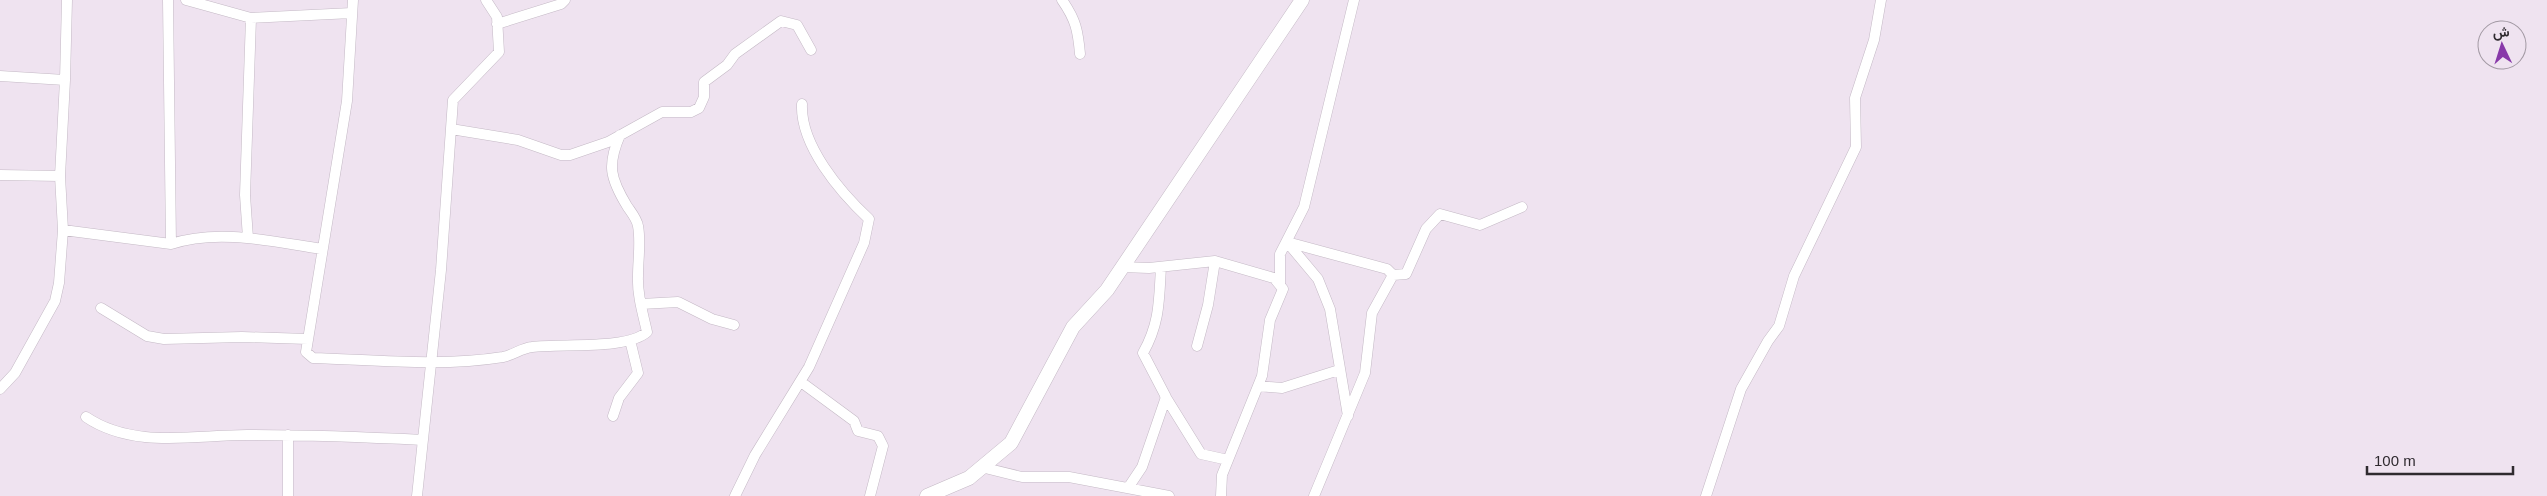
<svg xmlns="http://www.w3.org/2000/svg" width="2547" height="496" font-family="Helvetica,Vazirmatn,sans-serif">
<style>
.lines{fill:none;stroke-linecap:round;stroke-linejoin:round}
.minor-casing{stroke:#c4b9c5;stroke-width:11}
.tertiary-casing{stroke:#c4b9c5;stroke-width:15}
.minor{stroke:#fff;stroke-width:10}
.tertiary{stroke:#fff;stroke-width:14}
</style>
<rect width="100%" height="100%" fill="#efe3f0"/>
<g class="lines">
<defs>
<path id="minor" d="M168 0 171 244C219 228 274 242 322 249
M186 0 251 18 245 195 248 238
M353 0 347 101 306 352 313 358C376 360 441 367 503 357 513 355 522 348 532 347 560 343 627 350 647 332 643 314 637 295 638 276 638 259 641 242 638 226 637 219 631 212 627 206 610 178 607 165 620 135
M1062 0C1076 20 1078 31 1080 54
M251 18 352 13
M497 24 561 4 565 0
M0 76 65 80 67 0
M65 80 60 176 63 230 171 244
M451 129 518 140 561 155H570L608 142 662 112H691L699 108 704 97V82L727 65 735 54 781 21 797 25 811 50
M0 175 60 176
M1287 242 1318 279 1330 309 1348 416
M1287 242 1387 269 1393 275
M1215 261 1274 278 1283 289 1270 320 1262 376 1222 475 1221 496
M1122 267 1149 268 1215 261 1208 305 1197 346
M1280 285V254L1304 207 1354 0
M641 304 678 302 712 319 734 325
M101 308 147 336 164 339 242 337 308 339
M801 382 854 421 858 431 878 436 883 446 870 496
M1258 386 1282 388 1339 370
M0 389 15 373 55 301 59 283 63 230
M1165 396 1201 454 1228 460
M613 416 619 398 638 373 630 340
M86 417C133 449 194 435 247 435 306 435 364 437 423 440
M288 435V496
M981 467 1022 477H1069L1169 496
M1128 488 1142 467 1166 397 1143 353C1160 323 1159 300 1161 267
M417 496 441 270 453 100 499 52 497 17 486 0
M735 496 755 455 809 367 864 243 869 219C840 192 800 145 802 104
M1314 496 1365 373 1372 313 1393 275 1406 274 1426 229 1440 214 1480 225 1522 207
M1706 496 1741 389 1768 341 1779 326 1794 276 1856 147 1855 98 1874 40 1881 0"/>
<path id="tertiary" d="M927 496 969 478 1011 443 1073 327 1107 290 1302 0"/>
</defs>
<use href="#minor" class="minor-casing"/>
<use href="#tertiary" class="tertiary-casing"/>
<use href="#minor" class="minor"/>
<use href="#tertiary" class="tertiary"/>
</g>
<g transform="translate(2502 45) rotate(356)"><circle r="24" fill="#efe3f0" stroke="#a299a3"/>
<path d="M0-4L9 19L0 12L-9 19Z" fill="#8839a9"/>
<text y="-8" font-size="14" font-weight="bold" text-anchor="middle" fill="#2f2a2f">ش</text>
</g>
<path d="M2367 466v8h146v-8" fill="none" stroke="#2f2a2f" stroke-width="2.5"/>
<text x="2374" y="466" font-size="15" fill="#2f2a2f" stroke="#efe3f0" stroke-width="4" paint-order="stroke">100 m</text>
</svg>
